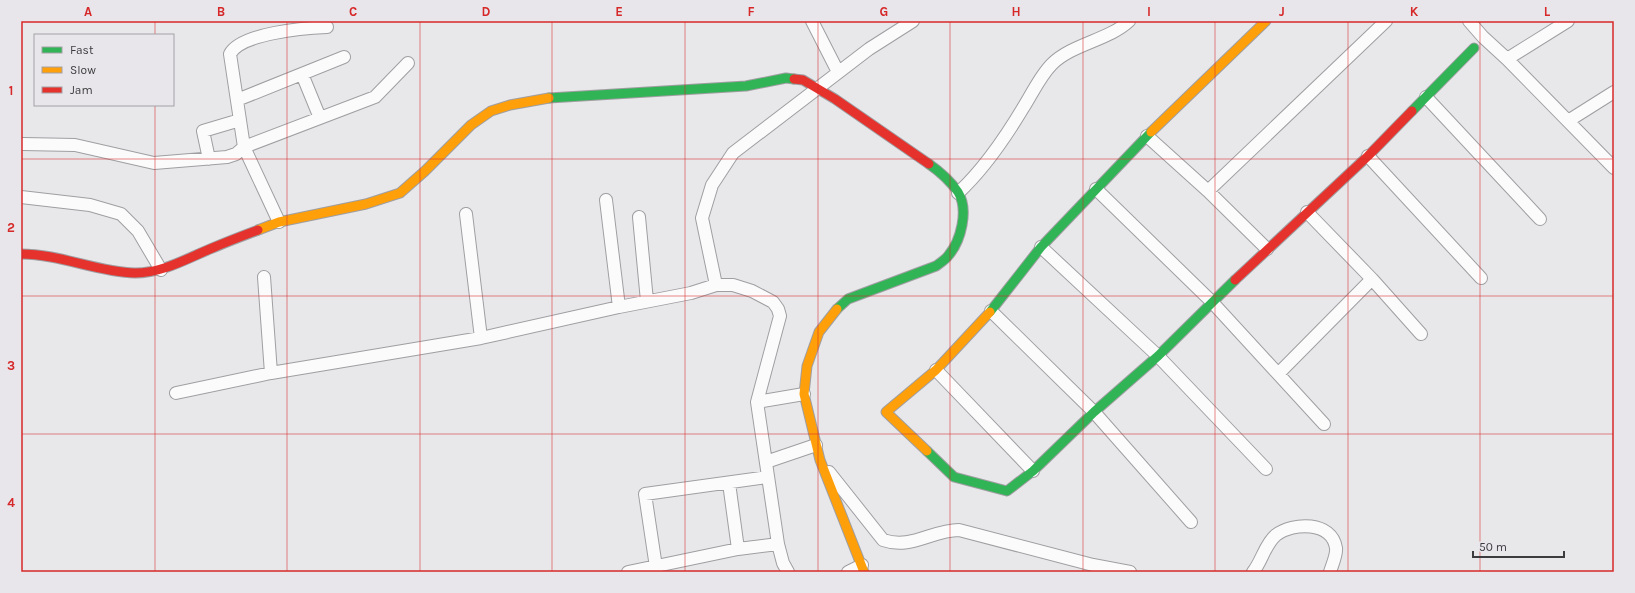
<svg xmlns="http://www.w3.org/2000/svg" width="1635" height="593" font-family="Karla,sans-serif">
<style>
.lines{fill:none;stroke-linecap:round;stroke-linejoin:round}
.street-casing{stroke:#9f9ea1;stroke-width:14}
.fast-casing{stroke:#9f9ea1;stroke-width:11}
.slow-casing{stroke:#9f9ea1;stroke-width:11}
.jam-casing{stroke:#9f9ea1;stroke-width:11}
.street{stroke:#fcfbfc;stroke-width:12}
.fast{stroke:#30b455;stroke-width:9}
.slow{stroke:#ff9f0a;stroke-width:9}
.jam{stroke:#e5322d;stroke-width:9}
.grid{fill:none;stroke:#d62828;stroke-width:1;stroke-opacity:0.55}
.neatline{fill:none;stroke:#d62828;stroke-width:1.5}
.grid-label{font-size:13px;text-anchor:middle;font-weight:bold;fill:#d62828}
</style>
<rect width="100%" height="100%" fill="#e8e7ea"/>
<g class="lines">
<defs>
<path id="street" d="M812 21 838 72
M1469 21 1483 37 1507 59 1614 168
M1507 59 1568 21
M302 74 320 118
M1426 97 1540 219
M237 100 344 57
M1568 121 1614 92
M1147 136 1208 191 1267 249
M23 144 75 145 154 163 227 157 236 154 244 147 375 97 408 63
M1368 156 1481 278
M209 159 203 131 240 120
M1096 189 1212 302 1324 424
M1208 191 1386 21
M958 193C984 169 1005 138 1023 108 1032 94 1040 76 1052 64 1072 44 1109 40 1129 21
M21 197 90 205 121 214 138 231 161 270
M606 200 619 307
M1307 212 1372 279 1421 334
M466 214 481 338
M639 217 647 301
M279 222 244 147 230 54C241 33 305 28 327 27
M1041 247 1158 356 1266 469
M264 277 271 373
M716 285 702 218 712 185 733 153 869 49 913 21
M991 311 1094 412 1191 522
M936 370 1033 471
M1279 373 1372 279
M176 393 271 373 481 338 619 307 691 293 716 285H733L752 291 773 302 778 309 780 316 757 402 778 544 738 549 628 572
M757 402 804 394
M766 462 816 445
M829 472 883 540C911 550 932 530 959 530L1093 565 1130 572
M729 483 738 549
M778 544 783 563 788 572
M656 567 645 494 768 477
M848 572 862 565
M1253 572C1262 561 1265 544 1276 535 1293 522 1332 521 1336 548 1337 555 1332 565 1330 572"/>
<path id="fast" d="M549 98 746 86 786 78 794 79
M1412 111 1474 48
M837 309 848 299 936 266C940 263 945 260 948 256 961 241 969 210 958 192 951 182 939 171 929 164
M990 312 1041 247 1151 132
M927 451 954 477 1007 491 1033 471 1094 412 1158 356 1235 280"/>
<path id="slow" d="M1151 132 1266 21
M258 230 279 222 366 204 400 193 425 171 471 125 491 111 510 105 549 98
M837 309 819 332 807 366 804 394 820 460 864 572
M927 451 886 412 936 370 990 312"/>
<path id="jam" d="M794 79 803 80 835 99 929 164
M21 254C60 254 97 272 135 273 162 273 186 259 210 249 226 242 242 236 258 230
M1235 280 1368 156 1412 111"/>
</defs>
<use href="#street" class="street-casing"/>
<use href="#fast" class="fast-casing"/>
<use href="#slow" class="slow-casing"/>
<use href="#jam" class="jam-casing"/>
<use href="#street" class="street"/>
<use href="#fast" class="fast"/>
<use href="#slow" class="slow"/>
<use href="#jam" class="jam"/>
</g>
<path class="grid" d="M155 21V35M287 21V572M420 21V572M552 21V572M685 21V572M818 21V572M950 21V572M1083 21V572M1215 21V572M1348 21V572M1480 21V572M155 105V572M21 159H1614M21 296H1614M21 434H1614"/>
<rect width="1635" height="593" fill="none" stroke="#e8e6eb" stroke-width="44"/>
<rect x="34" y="34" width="140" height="72" fill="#e8e6eb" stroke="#a3a2a5"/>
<rect x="42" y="47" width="20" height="6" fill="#30b455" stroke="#a3a2a5"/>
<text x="70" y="54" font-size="12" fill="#3c3b3d">Fast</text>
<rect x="42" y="67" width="20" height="6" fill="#ff9f0a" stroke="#a3a2a5"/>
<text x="70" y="74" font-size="12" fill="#3c3b3d">Slow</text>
<rect x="42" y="87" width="20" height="6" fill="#e5322d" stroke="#a3a2a5"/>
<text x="70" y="94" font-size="12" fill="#3c3b3d">Jam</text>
<path d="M1473 551v6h91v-6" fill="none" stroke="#3c3b3d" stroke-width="2"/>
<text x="1479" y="551" font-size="12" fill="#3c3b3d" stroke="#e8e6eb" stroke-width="3" paint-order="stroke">50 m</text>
<rect x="22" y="22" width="1591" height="549" class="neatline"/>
<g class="grid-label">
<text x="88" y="16">A</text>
<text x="221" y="16">B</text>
<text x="353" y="16">C</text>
<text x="486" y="16">D</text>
<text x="619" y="16">E</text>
<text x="751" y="16">F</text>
<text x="884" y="16">G</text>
<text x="1016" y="16">H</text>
<text x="1149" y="16">I</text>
<text x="1282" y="16">J</text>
<text x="1414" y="16">K</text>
<text x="1547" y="16">L</text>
<text x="11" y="95">1</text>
<text x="11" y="232">2</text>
<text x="11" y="370">3</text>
<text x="11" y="507">4</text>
</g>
</svg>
